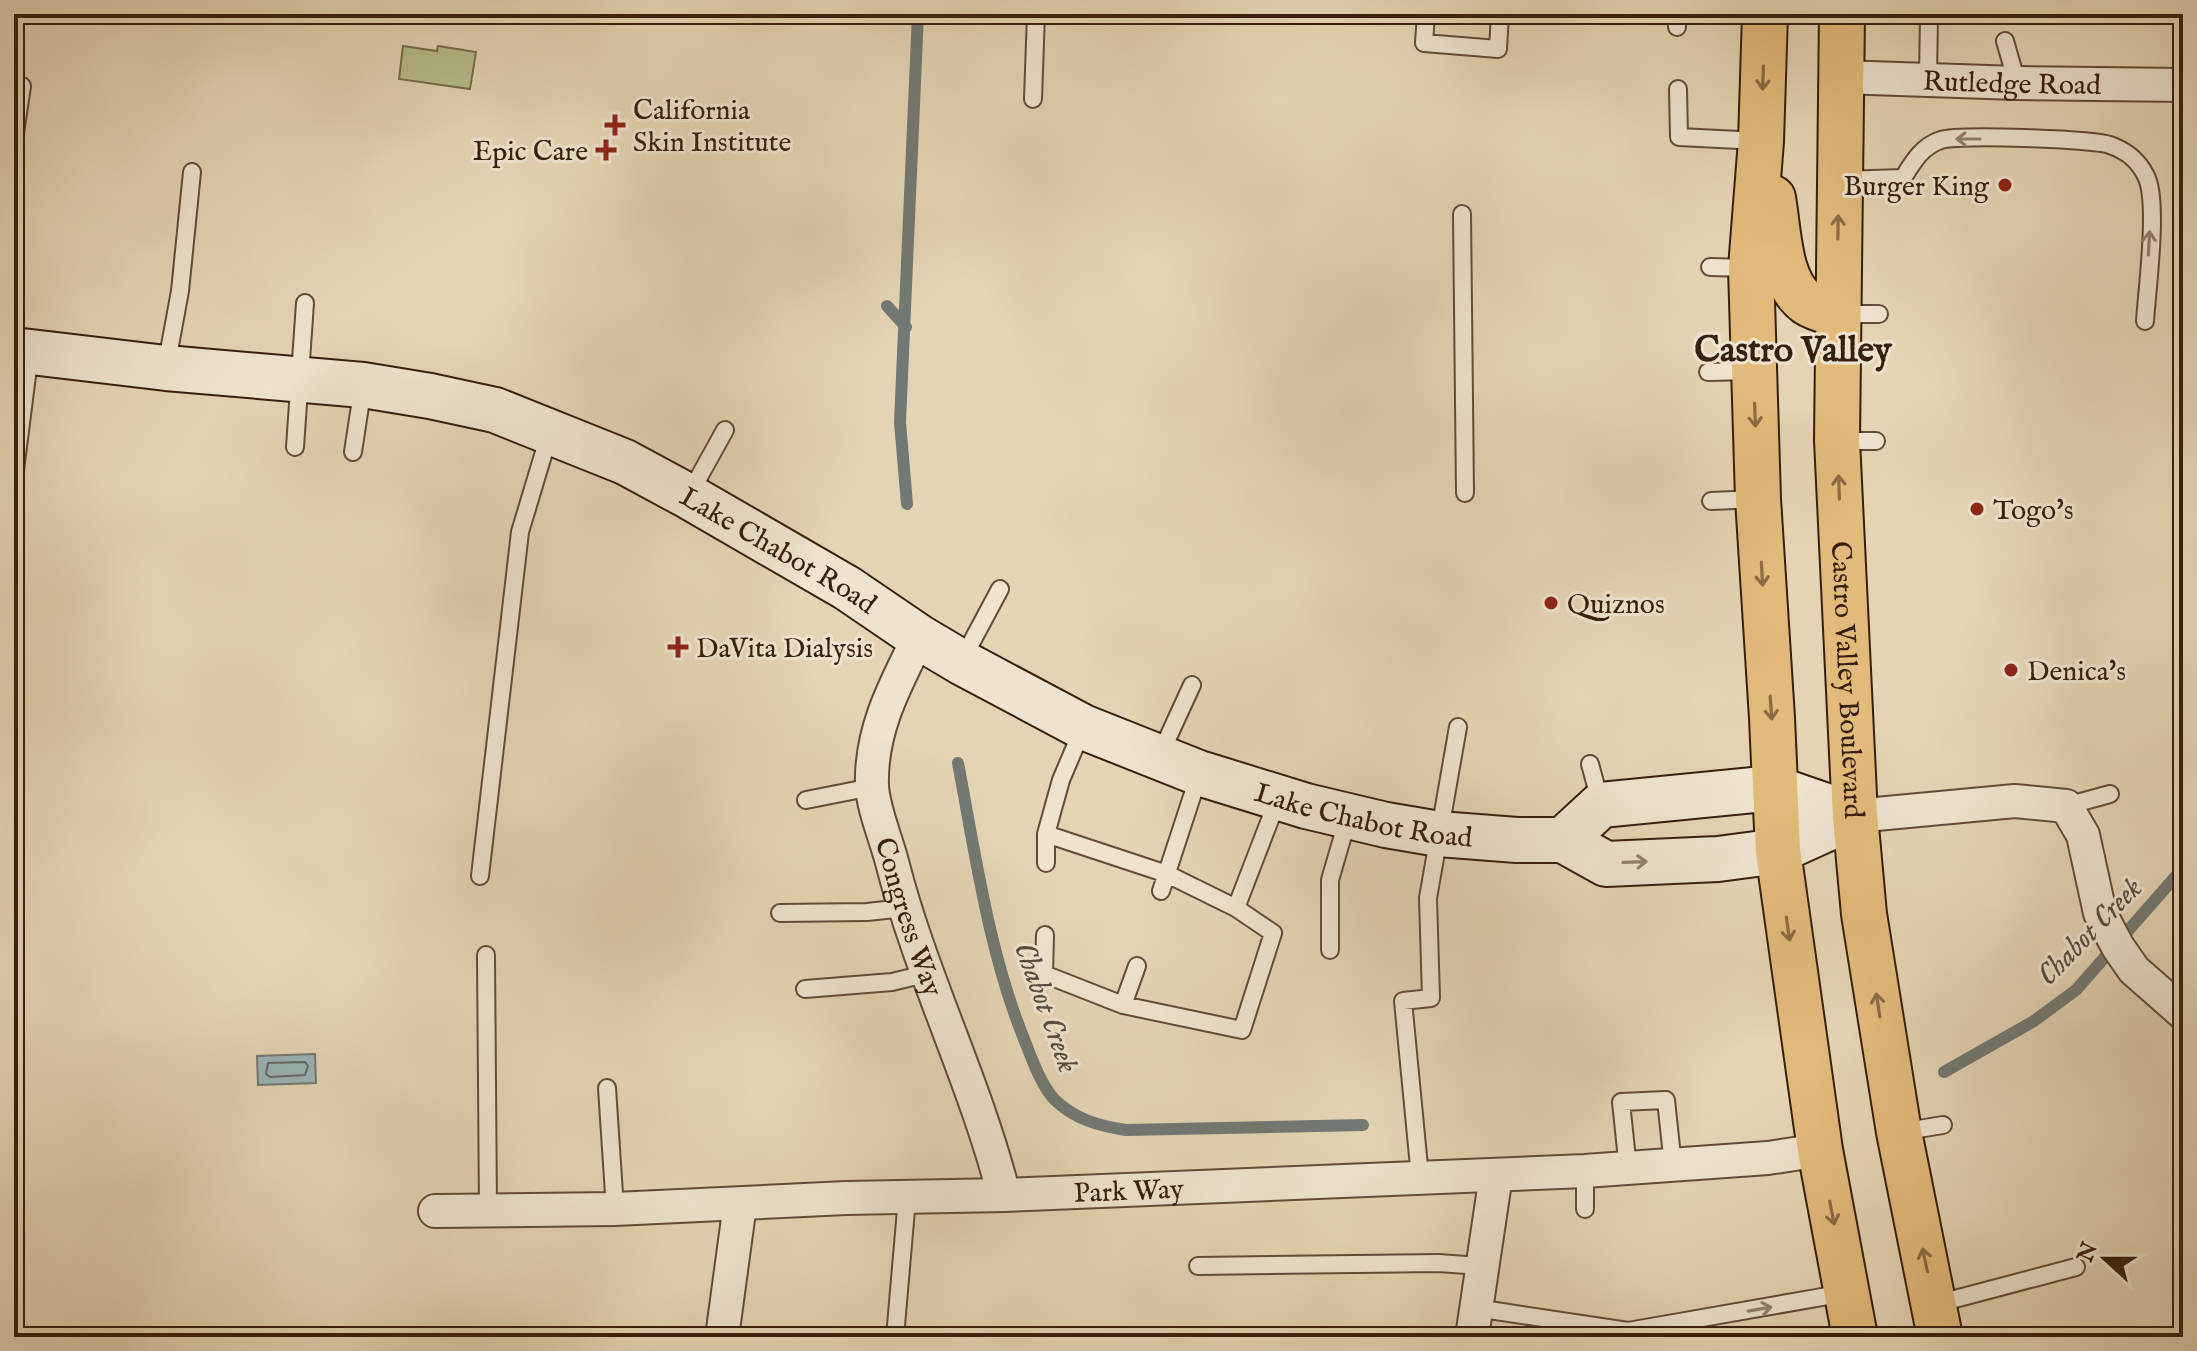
<svg xmlns="http://www.w3.org/2000/svg" width="2197" height="1351" font-family="'IM FELL English',serif">
<style>
.green{fill:#b6bc8c;stroke:#766e4d;stroke-width:2}
.water{fill:#9ab5b8;stroke:#727974;stroke-width:2}
.lines{fill:none;stroke-linecap:round;stroke-linejoin:round}
.shore{stroke:#686a63;stroke-width:2}
.stream{stroke:#727974;stroke-width:12}
.lane-casing{stroke:#624c38;stroke-width:20}
.street-casing{stroke:#624c38;stroke-width:36}
.secondary-casing{stroke:#371f0e;stroke-width:48}
.primary-casing{stroke:#371f0e;stroke-width:48}
.lane{stroke:#ede3ce;stroke-width:16}
.street{stroke:#ede3ce;stroke-width:32}
.secondary{stroke:#ede3ce;stroke-width:44}
.primary{stroke:#e2ba7a;stroke-width:44}
.oneway{stroke:#8c6c44}
.oneway2{stroke:#92816e}
.poi-dot{fill:#8f2418;stroke:#ede3ce;stroke-width:3}
.labels{text-anchor:middle;stroke-width:6;stroke-linejoin:round;paint-order:stroke}
.street-label{font-size:28px;fill:#371f0e;stroke:#ede3ce}
.poi-label{font-size:28px;fill:#371f0e;stroke:#ede3ce;text-anchor:start}
.water-label{font-size:30px;font-style:italic;fill:#554c41;stroke:#ede3ce}
.district-label{font-size:36px;font-weight:bold;fill:#371f0e;stroke:#ede3ce}
</style>
<rect width="100%" height="100%" fill="#e4d4b4"/>
<filter id="stains"><feTurbulence type="fractalNoise" baseFrequency=".0025" numOctaves="4"/><feColorMatrix values="0 0 0 0 .2 0 0 0 0 .09 0 0 0 0 .02 0 0 0 .5 -.17"/></filter>
<radialGradient id="worn" r=".72"><stop offset=".6" stop-color="#630" stop-opacity="0"/><stop offset="1" stop-color="#630" stop-opacity=".3"/></radialGradient>
<path class="green" d="M403 46 437 51 438 46 476 52 470 89 399 79Z"/>
<path class="water" d="M315 1054 316 1083 258 1085 257 1056Z"/>
<g class="lines">
<path class="shore" d="M305 1062 308 1066 305 1075 270 1077 266 1074 268 1063Z"/>
<path class="stream" d="M887 306 906 327
M907 504 900 422 918 14
M958 763C976 858 989 954 1026 1044 1033 1062 1041 1084 1054 1099 1074 1119 1099 1126 1126 1130L1363 1125
M1944 1072 2034 1021 2076 990 2183 868"/>
<defs>
<path id="lane" d="M1426 14 1424 43 1498 49 1500 14
M1676 14 1677 27
M2005 41 2017 83
M1928 78 1929 14
M1678 89 1679 137 1759 141
M1033 99 1036 14
M14 140 22 86
M1841 180 1903 178C1913 162 1922 146 1941 140 1957 134 2093 139 2110 145 2127 151 2138 160 2146 176 2159 201 2147 290 2145 321
M1462 214 1465 493
M1710 267 1750 268
M1838 314H1879
M166 367 180 291 192 172
M1708 372 1754 371
M1839 441H1876
M295 447 305 303
M353 452 363 386
M14 478 30 352
M689 495 725 430
M1711 501 1758 499
M961 662 1000 589
M1083 728 1061 780 1046 834 1167 874 1236 908 1278 799
M1159 757 1192 685
M1590 764 1601 805
M806 800 872 787
M2066 806 2110 794
M1046 863V834
M480 876 520 532 550 432
M1161 891 1199 775
M780 913 867 912 904 908
M1045 935 1044 974 1123 1005 1242 1030 1273 933 1236 908
M1330 950V880L1348 818
M486 955 488 1210
M805 989 892 982 925 974
M1123 1005 1137 966
M607 1088 615 1209
M1900 1132 1943 1125
M1628 1169 1621 1102 1666 1100 1673 1166
M1420 1177 1403 1001 1431 998 1428 898 1458 727
M1585 1209V1171
M1198 1266 1439 1263 1480 1266
M1936 1304 2076 1267
M1476 1308 1628 1331 1845 1293
M895 1337 907 1198"/>
<g id="street">
<path id="s1" d="M1840 77 2017 83 2183 85"/>
<path id="s2" d="M919 637C895 685 870 731 872 786 873 808 886 839 892 862 921 976 975 1081 1004 1195"/>
<path d="M1855 816 2015 801 2066 806 2083 835 2100 913 2118 947 2134 970 2183 1013"/>
<path id="s3" d="M435 1211 615 1209 846 1198 1004 1195 1585 1171 1768 1158 1820 1150"/>
<path d="M722 1337 740 1204"/>
<path d="M1472 1337 1496 1175"/>
</g>
<g id="secondary">
<path id="s4" d="M14 350 166 368 363 385 430 396 495 410 625 462 688 496 847 588 919 637 961 662 1083 727 1199 773 1306 806 1386 825 1439 834 1517 840H1563L1606 864 1718 859 1778 851 1855 816"/>
<path d="M1563 840 1601 805 1774 788 1855 816"/>
</g>
<g id="primary">
<path d="M1765 14 1761 141 1751 268 1758 499 1772 718 1778 851 1820 1150 1855 1337"/>
<path id="s5" d="M1842 14 1837 440 1855 816 1864 914 1899 1132 1940 1337"/>
<path d="M1773 198C1779 231 1778 282 1807 303 1816 309 1827 311 1837 314"/>
</g>
</defs>
<use href="#lane" class="lane-casing"/>
<use href="#street" class="street-casing"/>
<use href="#secondary" class="secondary-casing"/>
<use href="#primary" class="primary-casing"/>
<use href="#lane" class="lane"/>
<use href="#street" class="street"/>
<use href="#secondary" class="secondary"/>
<use href="#primary" class="primary"/>
</g>
<defs><path id="oneway-shaft" d="M-6 0H5M1.5-3L5.5 0L1.5 3" fill="none" stroke-width="1.6" stroke-linecap="round" stroke-linejoin="round" transform="scale(2)"/></defs>
<g class="oneway">
<use href="#oneway-shaft" transform="translate(1763 78) rotate(92)"/>
<use href="#oneway-shaft" transform="translate(1838 227) rotate(-89)"/>
<use href="#oneway-shaft" transform="translate(1755 415) rotate(88)"/>
<use href="#oneway-shaft" transform="translate(1839 487) rotate(-92)"/>
<use href="#oneway-shaft" transform="translate(1762 574) rotate(87)"/>
<use href="#oneway-shaft" transform="translate(1771 708) rotate(86)"/>
<use href="#oneway-shaft" transform="translate(1788 929) rotate(82)"/>
<use href="#oneway-shaft" transform="translate(1878 1005) rotate(-99)"/>
<use href="#oneway-shaft" transform="translate(1832 1213) rotate(79)"/>
<use href="#oneway-shaft" transform="translate(1925 1260) rotate(-102)"/>
</g>
<g class="oneway2">
<use href="#oneway-shaft" transform="translate(1968 139) rotate(-180)"/>
<use href="#oneway-shaft" transform="translate(2149 243) rotate(-87)"/>
<use href="#oneway-shaft" transform="translate(1635 862) rotate(-2)"/>
<use href="#oneway-shaft" transform="translate(1760 1309) rotate(-10)"/>
</g>
<g class="poi-dot">
<path d="M611 113h8v8h8v8h-8v8h-8v-8h-8v-8h8z"/>
<path d="M602 138h8v8h8v8h-8v8h-8v-8h-8v-8h8z"/>
<circle cx="2005" cy="185" r="8"/>
<circle cx="1977" cy="509" r="8"/>
<circle cx="1551" cy="603" r="8"/>
<path d="M674 635h8v8h8v8h-8v8h-8v-8h-8v-8h8z"/>
<circle cx="2011" cy="670" r="8"/>
</g>
<g class="labels">
<g class="street-label">
<text dy="10" stroke="none"><textPath href="#s1" startOffset="172">Rutledge Road</textPath></text>
<text dy="10" stroke="none"><textPath href="#s4" startOffset="802">Lake Chabot Road</textPath></text>
<text dy="10" stroke="none"><textPath href="#s5" startOffset="666">Castro Valley Boulevard</textPath></text>
<text dy="10" stroke="none"><textPath href="#s4" startOffset="1450">Lake Chabot Road</textPath></text>
<text dy="10" stroke="none"><textPath href="#s2" startOffset="294">Congress Way</textPath></text>
<text dy="10" stroke="none"><textPath href="#s3" startOffset="694">Park Way</textPath></text>
</g>
<g class="poi-label">
<text x="633" y="119">California<tspan x="633" dy="32">Skin Institute</tspan></text>
<text x="588" y="160" text-anchor="end">Epic Care</text>
<text x="1989" y="195" text-anchor="end">Burger King</text>
<text x="1993" y="519">Togo's</text>
<text x="1567" y="613">Quiznos</text>
<text x="696" y="657">DaVita Dialysis</text>
<text x="2027" y="680">Denica's</text>
</g>
<g class="water-label">
<text transform="translate(2089 931) rotate(-46)" y="10">Chabot Creek</text>
<text transform="translate(1047 1007) rotate(70)" y="10">Chabot Creek</text>
</g>
<g class="district-label">
<text x="1793" y="361">Castro Valley</text>
</g>
</g>
<rect width="2197" height="1351" fill="none" stroke="#e4d4b4" stroke-width="48"/>
<rect x="16" y="16" width="2165" height="1319" fill="none" stroke="#371f0e" stroke-width="4"/>
<rect x="24" y="24" width="2149" height="1303" fill="none" stroke="#371f0e" stroke-width="2"/>
<g transform="translate(2105 1259) rotate(291)" stroke="#ede3ce" stroke-width="6" paint-order="stroke">
<path d="M0-6L14 30L0 20L-14 30Z" fill="#371f0e"/>
<text y="-12" font-size="22" font-weight="bold" text-anchor="middle" fill="#371f0e">N</text>
</g>
<rect width="100%" height="100%" filter="url(#stains)"/>
<rect width="100%" height="100%" fill="url(#worn)"/>
</svg>
